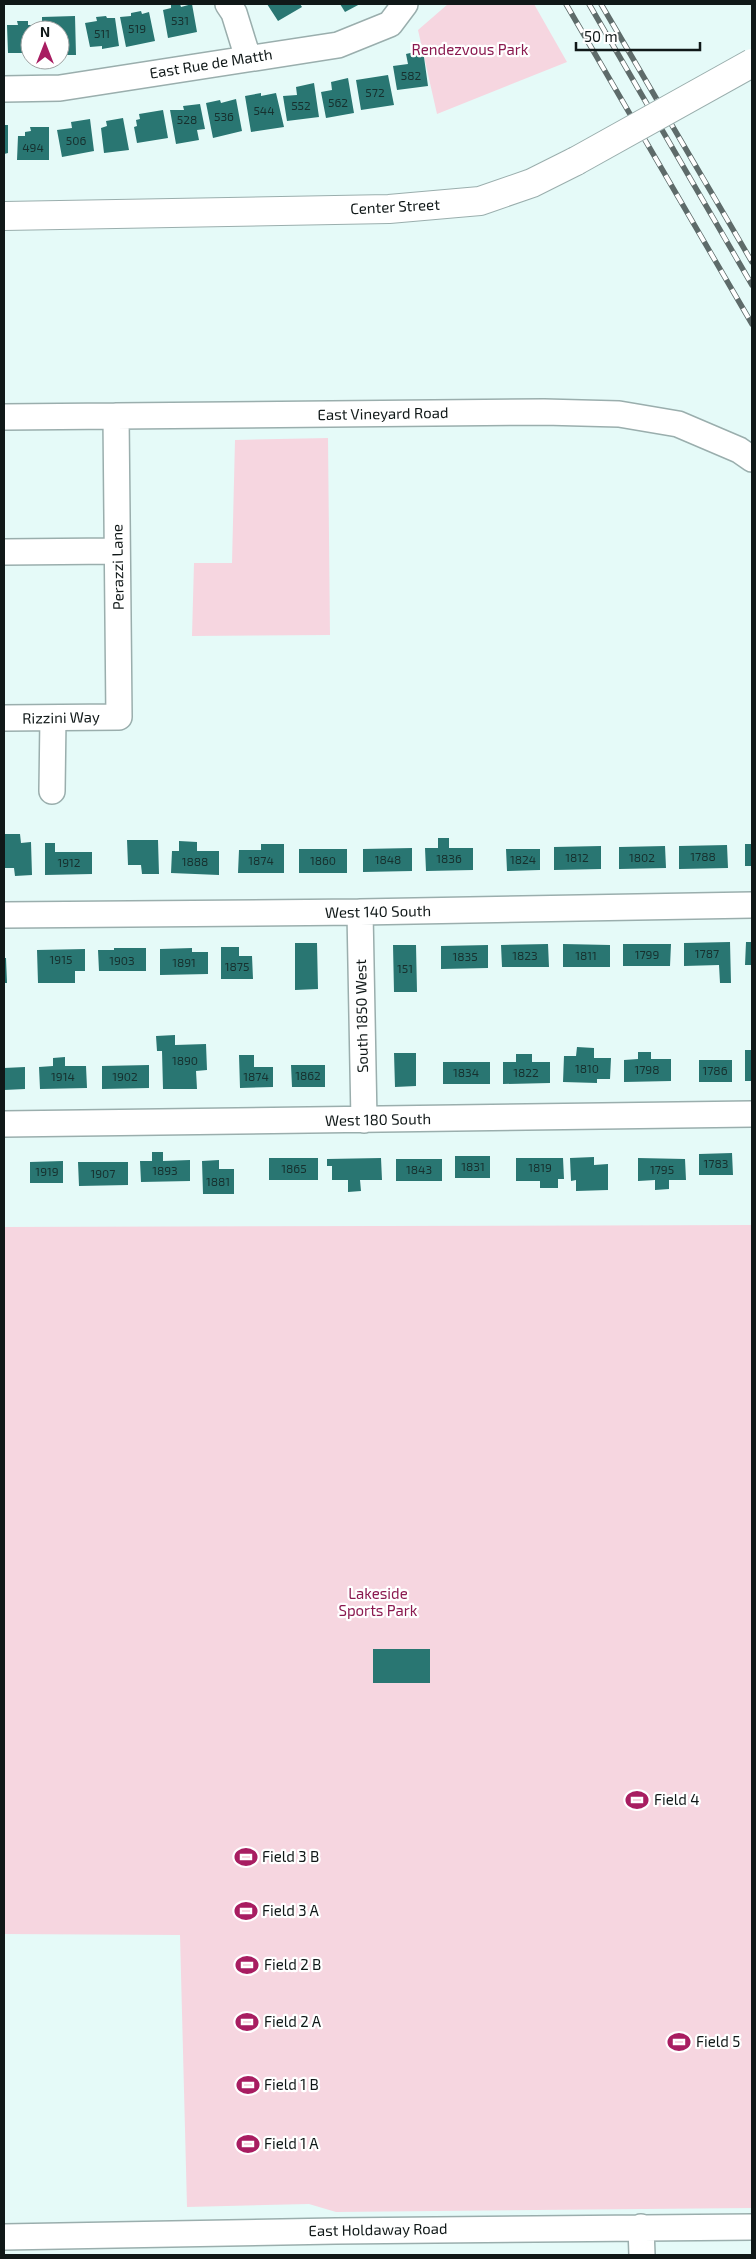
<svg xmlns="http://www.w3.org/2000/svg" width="756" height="2259" font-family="'Exo 2',sans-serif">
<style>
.green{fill:#f6d6e0}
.building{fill:#297672}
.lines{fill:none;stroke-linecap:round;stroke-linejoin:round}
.minor-casing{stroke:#9aaead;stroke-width:28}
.major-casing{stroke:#9aaead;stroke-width:30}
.minor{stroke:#fff;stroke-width:25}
.major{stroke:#fff;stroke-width:28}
.rail-casing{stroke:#5e6b6a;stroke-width:5.5}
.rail{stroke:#fff;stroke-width:4;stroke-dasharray:11;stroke-linecap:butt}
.major-bridge-casing{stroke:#9aaead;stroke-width:30;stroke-linecap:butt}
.major-bridge{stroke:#fff;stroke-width:28}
.labels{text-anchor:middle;stroke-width:4.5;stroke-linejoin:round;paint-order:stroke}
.number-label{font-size:12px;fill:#16302e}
.park-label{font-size:15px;fill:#8a194f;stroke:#fff}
.street-label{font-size:15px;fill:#101818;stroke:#fff}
.poi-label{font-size:15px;fill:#101818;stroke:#fff;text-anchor:start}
</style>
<rect width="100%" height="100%" fill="#e5faf8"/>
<path class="green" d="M448 4H534L567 62 437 114 418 30Z
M328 438 330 635 192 636 194 563H232L235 440Z
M752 1225V2208L336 2212 309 2204 187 2207 180 1935 4 1934V1227Z"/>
<path class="building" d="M180 4 181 7 192 4 197 32 168 38 163 10 171 8V5Z
M267 4H300L302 7 278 21Z
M340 4H360L345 12Z
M141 11 142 14 149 12 155 41 126 47 120 17 131 16V13Z
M75 16 76 55H60V30H42V17Z
M106 16 107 18H115L119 46 102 49V46L90 47 85 23 97 21 96 17Z
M17 21H28V25H37V30H30V53H8L7 25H18Z
M423 50 428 86 397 90 393 66 408 64 406 54Z
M388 75 394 105 361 110 356 80Z
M348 78 354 113 326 118 321 92 332 90 331 82Z
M314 83 319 117 287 121 283 96 297 95 296 87Z
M261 93V96L276 93 284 127 251 132 245 96Z
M236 99 242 131 213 138 206 103 220 100 221 103Z
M200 104 205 129 197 130 199 140 176 144 170 110H184L183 106Z
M163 110 168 138 137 143 134 127 137 126 136 120 140 119 139 114Z
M123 118 129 150 104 153 101 128 107 126 106 121Z
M90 119 94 151 62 157 57 130 72 128 71 122Z
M4 125H8V153L4 154Z
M30 127H49V160H17L18 136H25V132L31 131Z
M4 834H20L21 843 31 842 32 875 15 876 14 868H4Z
M438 838H449V848H473V870L426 871 425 848H438Z
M127 840H158L159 874H142L141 865H128Z
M179 841 197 842V851H219V875L171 873 172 851H179Z
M45 843H55V852H92V874L45 875Z
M261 844H284V873H238L239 850H261Z
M745 844H752V866H745Z
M727 845 728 868 679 869V846Z
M601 846V869L554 870V847Z
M665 846 666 868 619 869V847Z
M412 848V871L363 872V849Z
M299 849H347V873H299Z
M506 849H540V870L507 871Z
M730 942 731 983H720L719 965 684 966V943Z
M746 942H752V965H745Z
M295 943H317L318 989 295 990Z
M548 944 549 967H502L501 945Z
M563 944 610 945V967H563Z
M623 944H671L670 966H623Z
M393 945H416L417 992H394Z
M488 945V968L441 969V946Z
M221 947H239V956H252L253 979H221Z
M114 948H146V971H99L98 950H114Z
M192 948V952H208V974L160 975V949Z
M85 949V971H75V983H38L37 950Z
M4 958H6L7 983H4Z
M175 1035V1045L206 1044 207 1070 196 1071 197 1089H163L162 1051H157L156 1036Z
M577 1047 594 1048V1058H611L610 1079H597V1083L563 1082 564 1056H576Z
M745 1050H752V1081H745Z
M638 1052H651V1059H671V1081L624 1082V1060L638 1059Z
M394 1053H416V1086L395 1087Z
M516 1054H532V1062H550V1083L503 1084V1062H516Z
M239 1055H254V1067H273V1087L240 1088Z
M65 1057V1066H86L87 1088 40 1089 39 1067 53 1066V1058Z
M699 1060H732V1082H699Z
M443 1062H490V1084H443Z
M149 1065V1088L102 1089V1066Z
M291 1065H325V1087H292Z
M25 1067V1089L4 1090V1068Z
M152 1152H163V1161L190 1160V1181L141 1182 140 1161H152Z
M732 1153 733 1175H699V1154Z
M455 1156H490V1178H455Z
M594 1157V1165L608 1164V1190L576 1191V1180L571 1181 570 1158Z
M269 1158H318V1180H269Z
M381 1158 382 1180H360L361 1191 348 1192V1180H332V1166H327V1159Z
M516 1158H563L564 1179H558V1188H540V1181H516Z
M638 1158 685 1159 686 1180H669V1189L655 1190V1180L638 1181Z
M396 1159H442V1181H396Z
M219 1160V1169H234V1194H203L202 1161Z
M63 1161V1183H30V1162Z
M78 1162H128V1185L79 1186Z
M373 1649H430V1683H373Z"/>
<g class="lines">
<defs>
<path id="minor" d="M228 4 234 13 248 58
M4 89 60 88 338 45 390 24 405 4
M4 417 544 412 619 414 678 424 739 450 752 459
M4 552 117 551
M4 718 119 717 116 416
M52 791 53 718
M360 912 364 1120
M4 915 360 912 752 905
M4 1124 752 1114
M641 2227 642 2255
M4 2237 336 2231 752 2227"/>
<path id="major" d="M4 216 389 209 480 201 532 183 576 161"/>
</defs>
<use href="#minor" class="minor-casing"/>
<use href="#major" class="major-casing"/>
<use href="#minor" class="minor"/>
<use href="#major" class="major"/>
<defs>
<path id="rail" d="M566 4 752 324
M589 4 752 285
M601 4 752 262"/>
</defs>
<use href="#rail" class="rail-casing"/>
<use href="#rail" class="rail"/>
<defs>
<path id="major-bridge" d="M576 161 752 63"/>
</defs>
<use href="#major-bridge" class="major-bridge-casing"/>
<use href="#major-bridge" class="major-bridge"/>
</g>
<defs>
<symbol id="stadium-bare" viewBox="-9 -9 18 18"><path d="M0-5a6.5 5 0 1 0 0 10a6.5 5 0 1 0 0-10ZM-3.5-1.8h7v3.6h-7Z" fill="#a81d61" stroke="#fff" stroke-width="2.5" paint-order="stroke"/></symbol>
</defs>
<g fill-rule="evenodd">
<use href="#stadium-bare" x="621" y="1784" width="32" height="32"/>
<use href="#stadium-bare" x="230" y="1841" width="32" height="32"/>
<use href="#stadium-bare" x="230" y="1895" width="32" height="32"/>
<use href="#stadium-bare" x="231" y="1949" width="32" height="32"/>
<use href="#stadium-bare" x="231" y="2006" width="32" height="32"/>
<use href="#stadium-bare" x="663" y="2026" width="32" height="32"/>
<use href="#stadium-bare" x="232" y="2069" width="32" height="32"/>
<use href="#stadium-bare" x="232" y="2128" width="32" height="32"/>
</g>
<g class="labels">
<g class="number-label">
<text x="180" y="25">531</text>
<text x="137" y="33">519</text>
<text x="102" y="38">511</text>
<text x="411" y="80">582</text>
<text x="375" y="97">572</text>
<text x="338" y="107">562</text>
<text x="301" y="110">552</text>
<text x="264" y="115">544</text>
<text x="224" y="121">536</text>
<text x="187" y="124">528</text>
<text x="76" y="145">506</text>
<text x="33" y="152">494</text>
<text x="703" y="861">1788</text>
<text x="577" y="862">1812</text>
<text x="642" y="862">1802</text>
<text x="449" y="863">1836</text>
<text x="388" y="864">1848</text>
<text x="523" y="864">1824</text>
<text x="261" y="865">1874</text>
<text x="323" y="865">1860</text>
<text x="195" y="866">1888</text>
<text x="69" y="867">1912</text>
<text x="707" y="958">1787</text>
<text x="647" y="959">1799</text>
<text x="525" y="960">1823</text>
<text x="586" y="960">1811</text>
<text x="465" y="961">1835</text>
<text x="61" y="964">1915</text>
<text x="122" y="965">1903</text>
<text x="184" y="967">1891</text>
<text x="237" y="971">1875</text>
<text x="405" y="973">151</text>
<text x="185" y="1065">1890</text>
<text x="587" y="1073">1810</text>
<text x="647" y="1074">1798</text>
<text x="715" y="1075">1786</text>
<text x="466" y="1077">1834</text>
<text x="526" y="1077">1822</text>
<text x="308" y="1080">1862</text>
<text x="63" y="1081">1914</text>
<text x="125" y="1081">1902</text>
<text x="256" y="1081">1874</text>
<text x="716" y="1168">1783</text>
<text x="473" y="1171">1831</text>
<text x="540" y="1172">1819</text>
<text x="294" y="1173">1865</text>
<text x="419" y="1174">1843</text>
<text x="662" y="1174">1795</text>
<text x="165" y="1175">1893</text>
<text x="47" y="1176">1919</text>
<text x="103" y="1178">1907</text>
<text x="218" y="1186">1881</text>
</g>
<g class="park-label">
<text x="470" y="55">Rendezvous Park</text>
<text x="378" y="1599">Lakeside<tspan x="378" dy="17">Sports Park</tspan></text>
</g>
<g class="street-label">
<text transform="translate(211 64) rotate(-9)" y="5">East Rue de Matth</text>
<text transform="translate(395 207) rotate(-3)" y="5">Center Street</text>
<text transform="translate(383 414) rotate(-1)" y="5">East Vineyard Road</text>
<text transform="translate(118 567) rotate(-91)" y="5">Perazzi Lane</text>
<text transform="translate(61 718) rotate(-1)" y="5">Rizzini Way</text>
<text transform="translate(378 912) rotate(-1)" y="5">West 140 South</text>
<text transform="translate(362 1016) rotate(-91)" y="5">South 1850 West</text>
<text transform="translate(378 1120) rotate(-1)" y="5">West 180 South</text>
<text transform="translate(378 2230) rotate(-1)" y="5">East Holdaway Road</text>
</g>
<g class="poi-label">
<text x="654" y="1805">Field 4</text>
<text x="262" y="1862">Field 3 B</text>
<text x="262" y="1916">Field 3 A</text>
<text x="264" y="1970">Field 2 B</text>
<text x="264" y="2027">Field 2 A</text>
<text x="696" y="2047">Field 5</text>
<text x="264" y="2090">Field 1 B</text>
<text x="264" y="2149">Field 1 A</text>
</g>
</g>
<rect width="756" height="2259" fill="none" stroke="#101818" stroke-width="10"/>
<g transform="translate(45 45)"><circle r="24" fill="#ffffff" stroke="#9fa3a3"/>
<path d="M0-4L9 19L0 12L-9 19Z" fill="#a81d61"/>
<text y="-8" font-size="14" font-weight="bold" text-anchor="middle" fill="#101818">N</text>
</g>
<path d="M576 42v8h124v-8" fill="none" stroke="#101818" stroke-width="2.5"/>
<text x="584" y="42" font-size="15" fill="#101818" stroke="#ffffff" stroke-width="4" paint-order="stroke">50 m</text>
</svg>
